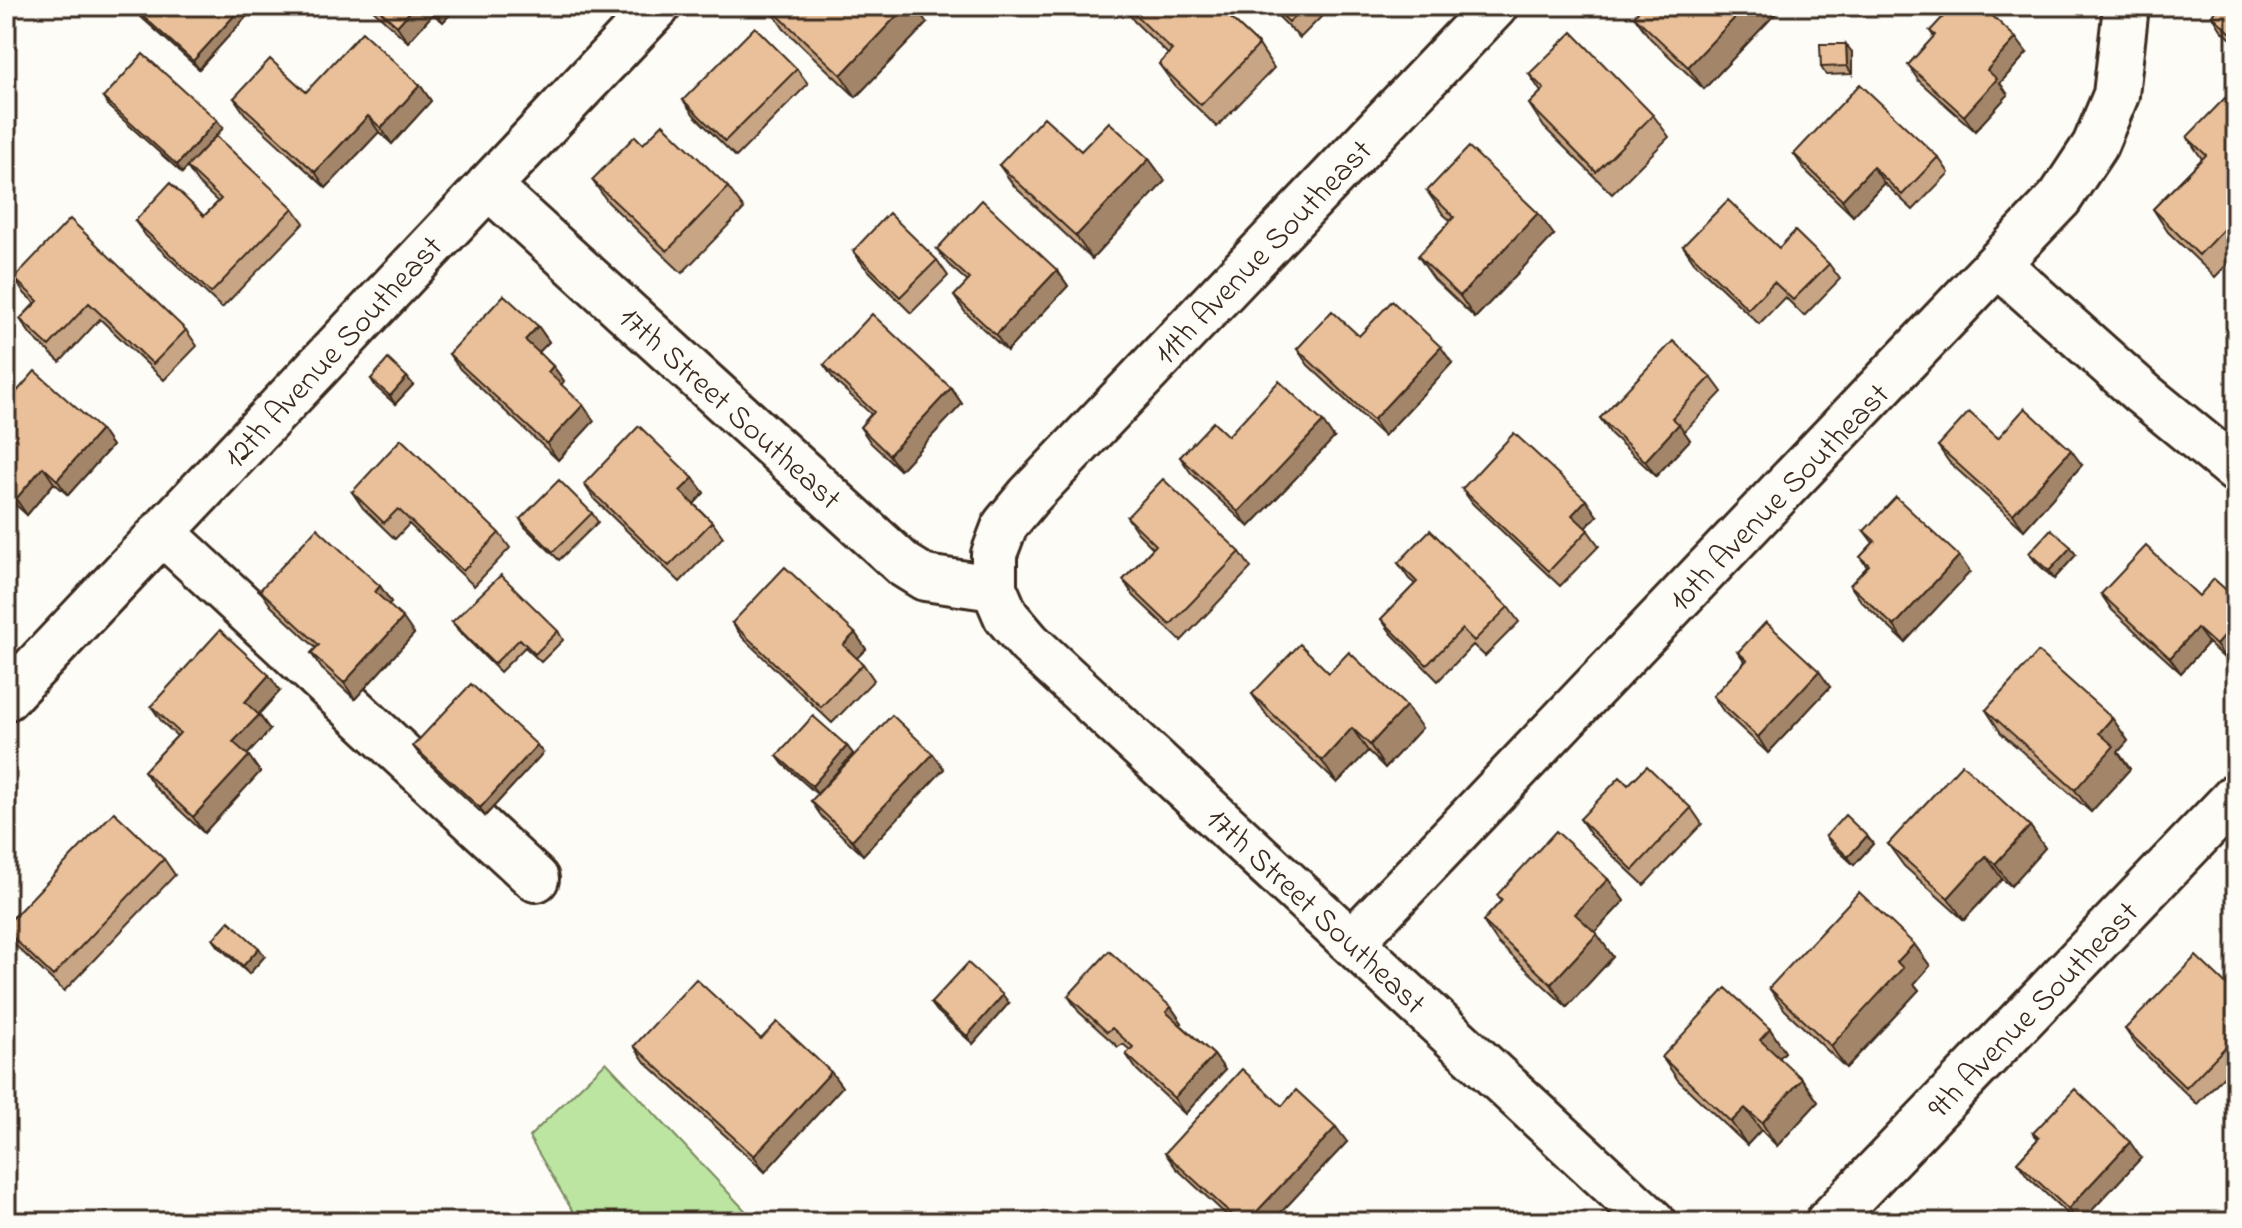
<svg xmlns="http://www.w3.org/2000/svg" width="2242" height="1228" font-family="'Indie Flower',sans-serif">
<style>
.green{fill:#bbe5a1;stroke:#7b8860;stroke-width:2}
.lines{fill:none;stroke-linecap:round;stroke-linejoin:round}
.minor-casing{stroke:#3b2a1e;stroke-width:50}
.minor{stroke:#fdfcf7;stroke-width:44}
.wall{fill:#c8a584;stroke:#3b2a1e;stroke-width:2}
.shaded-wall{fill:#a3866b;stroke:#3b2a1e;stroke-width:2}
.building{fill:#e9c099;stroke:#3b2a1e;stroke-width:2}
.labels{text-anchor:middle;stroke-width:7;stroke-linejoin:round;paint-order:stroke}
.street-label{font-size:32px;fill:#3b2a1e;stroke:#fdfcf7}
</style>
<rect width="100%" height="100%" fill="#fdfcf7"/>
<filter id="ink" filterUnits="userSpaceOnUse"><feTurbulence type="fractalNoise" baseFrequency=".0125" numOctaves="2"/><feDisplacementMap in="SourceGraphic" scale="16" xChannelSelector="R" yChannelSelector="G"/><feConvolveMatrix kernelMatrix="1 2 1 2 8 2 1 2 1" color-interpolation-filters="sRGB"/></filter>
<g filter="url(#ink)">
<path class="green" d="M606 1062 756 1222H579L529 1137Z"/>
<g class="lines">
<defs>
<path id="minor" d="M1495 6 1029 496 1005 525 994 554V588L1006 616 1029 643 1653 1222
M488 186 904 565 925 578 994 588
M1999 265 2142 393 2236 470
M162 532 536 879
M6 698 658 6
M1352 942 2060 198 2095 145 2116 95 2126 6
M1828 1222 2236 796"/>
</defs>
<use href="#minor" class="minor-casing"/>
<use href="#minor" class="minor"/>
</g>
<path class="wall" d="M138 6H256L199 69 141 17 135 9Z
M369 6H458L443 22 433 14 408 42Z
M768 6 927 23 856 97 784 29Z
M1124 6H1218L1259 45 1274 68 1217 127 1175 86 1159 64 1168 54 1134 21Z
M1268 6H1332L1300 38Z
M1643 6H1776L1779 10 1704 89 1650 38 1634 16Z
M2236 6V43L2222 31 2212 15Z
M1930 31 2027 53 2000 83 2008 95 1975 131 1919 81 1908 65 1934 37Z
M1852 52V74L1826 75 1821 67Z
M797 69 808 84 736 157 694 115 683 100Z
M1529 74 1653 115 1669 137 1612 194 1544 127 1529 104 1541 92Z
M420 85 431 101 392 144 379 132 326 188 245 114 234 98 306 92Z
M103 98 223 128 191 163 293 208 304 223 222 308 146 236 135 221 204 216 218 202 198 183 187 167 182 173 109 107Z
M2236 109V255L2215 277 2168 232 2153 209 2202 159 2187 137Z
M643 144 728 187 744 209 682 273 608 202 592 180Z
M1794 154 1938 157 1949 173 1913 210 1884 183 1853 216 1805 170Z
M1149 159 1165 181 1092 259 1015 187 999 165Z
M1427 191 1554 235 1475 318 1434 279 1418 256 1451 221 1443 214Z
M1683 246 1779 248 1829 264 1840 279 1804 316 1785 297 1759 324 1694 262Z
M937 249 1057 270 1068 286 1007 351 965 312 954 296 968 282 948 264Z
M853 251 937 260 948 276 911 313 864 266Z
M14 278 186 330 197 346 164 380 100 319 60 362 31 335 20 319 35 303 25 294Z
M538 326 549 342 539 352 553 366 564 381 561 385 594 421 558 460 460 369 449 354Z
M1359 336 1452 363 1384 436 1308 365 1297 349Z
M824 365 951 388 962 404 900 470 871 443 860 427 871 414 835 381Z
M407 377 413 385 395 404 376 387 371 379Z
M1711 377 1722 392 1684 432 1690 440 1656 476 1611 434 1600 418Z
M6 404 101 430 112 446 68 495 54 483 27 515 6 496Z
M1228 436 1334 438 1249 527 1191 473 1180 457Z
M1998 438 2082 465 2024 530 1949 462 1938 446Z
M693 478 704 493 694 504 712 522 723 537 680 582 595 500 584 484Z
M1462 489 1597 516 1586 528 1599 546 1560 586 1473 504Z
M352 492 499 533 510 548 474 586 409 524 395 539 363 508Z
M592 513 598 522 559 560 525 527 520 519Z
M1127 517 1240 552 1251 568 1181 641 1134 596 1123 580 1153 548 1138 533Z
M1864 531 1970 572 1905 642 1861 601 1850 585 1867 567 1860 557 1873 543Z
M2029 553 2076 555 2054 579 2035 561Z
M1398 563 1508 607 1519 622 1485 656 1473 645 1438 681 1392 634 1381 619 1415 584 1409 579Z
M380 586 391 602 388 605 414 634 355 699 322 669 311 653 316 648 271 606 260 590Z
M2101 594 2199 596 2236 599V650L2227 661 2208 643 2181 673 2112 610Z
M452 622 558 631 563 640 541 662 525 647 500 672 458 630Z
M732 623 855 633 866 649 856 658 863 664 874 680 832 723 743 638Z
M1738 652 1830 687 1768 753 1724 712 1713 696 1745 662Z
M1329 673 1422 728 1385 768 1368 751 1337 783 1268 717 1252 694Z
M280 691 259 714 270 730 247 755 260 772 204 833 155 787 144 771 177 736 162 722 151 706Z
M1986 710 2112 718 2128 741 2118 752 2130 769 2091 812 2001 733Z
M413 746 543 753 485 816 419 754Z
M847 746 853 754 817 794 783 764 777 756Z
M933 754 944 769 863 855 822 817 811 801Z
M1628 785 1691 808 1702 824 1644 885 1591 835 1580 819Z
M2030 826 2045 848 2011 886 2002 879 1964 920 1904 866 1888 844Z
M1826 836H1867L1873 844 1854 865 1831 844Z
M164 859 175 875 64 991 14 944 6 932V925Z
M1608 879 1624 901 1595 932 1613 957 1567 1007 1498 943 1483 921 1501 901 1497 895Z
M213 939 265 956 249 974 219 947Z
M1914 944 1930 966 1914 984 1919 990 1846 1068 1785 1010 1769 988Z
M2236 994V1063L2197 1104 2136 1045 2125 1029Z
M1068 996 1171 1007 1182 1023 1180 1024 1214 1055 1225 1070 1185 1114 1137 1070 1126 1054 1130 1050 1123 1044 1118 1047 1079 1012Z
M931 1003H1009L973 1044 937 1011Z
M1770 1029 1785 1052 1779 1058 1802 1079 1818 1102 1777 1146 1761 1130 1747 1145 1678 1080 1662 1057Z
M761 1039 831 1072 842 1087 765 1172 645 1062 634 1046Z
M1282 1106 1347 1142 1272 1222H1234L1176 1168 1165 1153Z
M2033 1133 2141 1158 2081 1222H2076L2028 1177 2017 1162 2038 1139Z"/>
<path class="shaded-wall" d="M243 6H256L199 69 193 61Z
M415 6H428L433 14 408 42 397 26Z
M433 6H458L443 22 432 7Z
M906 6H915L927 23 856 97 841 75Z
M1746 6H1776L1779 10 1704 89 1688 67Z
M2016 38 2027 53 2000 83 2008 95 1975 131 1964 116 1987 70Z
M1846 44 1852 52V74L1847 66Z
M420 85 431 101 392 144 381 128Z
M368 116 379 132 326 188 315 172Z
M217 120 223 128 182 173 177 165Z
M1149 159 1165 181 1092 259 1076 236Z
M1873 167 1884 183 1853 216 1842 200Z
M1538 213 1554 235 1475 318 1460 296Z
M1057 270 1068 286 1007 351 996 335Z
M538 326 549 342 536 355 525 340Z
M1441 347 1452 363 1384 436 1373 420Z
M553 366 564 381 559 388 548 372Z
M407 377 413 385 395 404 390 396Z
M951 388 962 404 900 470 889 455Z
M583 405 594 421 558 460 547 444Z
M1323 422 1334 438 1249 527 1238 512Z
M1679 424 1690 440 1656 476 1645 461Z
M101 430 112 446 68 495 57 480Z
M2071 450 2082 465 2024 530 2013 514Z
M43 467 54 483 27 515 16 499Z
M693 478 704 493 691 507 680 491Z
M1586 500 1597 516 1583 530 1572 515Z
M2071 547 2076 555 2054 579 2049 571Z
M1959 556 1970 572 1905 642 1894 626Z
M380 586 391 602 386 608 375 592Z
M403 618 414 634 355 699 344 683Z
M2236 622V650L2227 661 2216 645Z
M2197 628 2208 643 2181 673 2170 658Z
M855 633 866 649 854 661 843 645Z
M1819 671 1830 687 1768 753 1758 737Z
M269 675 280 691 256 717 245 702Z
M1406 706 1422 728 1385 768 1370 745Z
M259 715 270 730 244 758 233 742Z
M2112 718 2128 741 2118 752 2130 769 2091 812 2075 790 2099 733Z
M1352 728 1368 751 1337 783 1322 761Z
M537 745 543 753 485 816 480 808Z
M847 746 853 754 817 794 812 786Z
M933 754 944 769 863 855 852 840Z
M249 756 260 772 204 833 193 817Z
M2030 826 2045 848 2011 886 1995 864Z
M1867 836 1873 844 1854 865 1848 857Z
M1986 856 2002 879 1964 920 1948 898Z
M1608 879 1624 901 1591 936 1575 914Z
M1597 934 1613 957 1567 1007 1551 984Z
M1914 944 1930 966 1914 984 1919 990 1846 1068 1831 1046 1897 962Z
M259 948 265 956 249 974 243 966Z
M1003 995 1009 1003 973 1044 967 1036Z
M1171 1007 1182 1023 1177 1028 1166 1012Z
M1770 1029 1785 1052 1775 1062 1760 1040Z
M1214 1055 1225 1070 1185 1114 1174 1098Z
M831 1072 842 1087 765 1172 754 1156Z
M1802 1079 1818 1102 1777 1146 1762 1123Z
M1745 1108 1761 1130 1747 1145 1731 1122Z
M1336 1127 1347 1142 1272 1222H1247Z
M2130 1142 2141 1158 2081 1222H2077L2068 1209Z"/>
<path class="building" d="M138 6H243L193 61 135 9Z
M375 6H415L397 26Z
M768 6H906L841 75Z
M1126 6H1218L1259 45 1201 105 1159 64 1172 50Z
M1272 6H1305L1289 22Z
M1643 6H1746L1688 67 1634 16Z
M1953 6H1982L2016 38 1987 70 1997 79 1964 116 1908 65 1935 35 1930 31Z
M2220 6H2236V38L2212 15Z
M755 27 797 69 725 141 683 100Z
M362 32 420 85 381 128 368 116 315 172 234 98 270 59 306 92Z
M1572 32 1653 115 1596 172 1529 104 1544 89 1529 74Z
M1820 44H1846L1847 66 1821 67Z
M143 54 217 120 177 165 103 98Z
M1860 84 1938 157 1902 195 1873 167 1842 200 1794 154Z
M2225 98 2236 109V216L2199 255 2153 209 2206 155 2187 137Z
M1044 117 1081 151 1109 122 1149 159 1076 236 999 165Z
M663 124 728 187 667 251 592 180 635 136 643 144Z
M216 136 293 208 211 293 135 221 170 183 204 216 221 199 187 167Z
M1469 147 1538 213 1460 296 1418 256 1454 217 1427 191Z
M982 200 1057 270 996 335 954 296 970 279 937 249Z
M1728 200 1779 248 1795 231 1829 264 1793 300 1774 282 1748 309 1683 246Z
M889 213 937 260 900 297 853 251Z
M70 219 186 330 153 364 89 303 49 346 20 319 38 301 14 278Z
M504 295 538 326 525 340 553 366 548 372 583 405 547 444 449 354Z
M1392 301 1441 347 1373 420 1297 349 1332 311 1359 336Z
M872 314 951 388 889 455 860 427 874 412 824 365Z
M1673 341 1711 377 1672 418 1679 424 1645 461 1600 418Z
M388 359 407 377 390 396 371 379Z
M35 371 101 430 57 480 43 467 16 499 6 490V404Z
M1279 381 1323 422 1238 512 1180 457 1213 422 1228 436Z
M2025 408 2071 450 2013 514 1938 446 1969 412 1998 438Z
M639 426 693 478 680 491 712 522 669 566 584 484Z
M1514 433 1586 500 1572 515 1588 530 1549 571 1462 489Z
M401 439 499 533 463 571 398 509 384 523 352 492Z
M1163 479 1240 552 1170 625 1123 580 1156 545 1127 517Z
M559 480 592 513 553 552 520 519Z
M1896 497 1959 556 1894 626 1850 585 1869 565 1860 557 1875 541 1864 531Z
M317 528 380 586 375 592 403 618 344 683 311 653 319 645 260 590Z
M2051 529 2071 547 2049 571 2029 553Z
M1430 530 1508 607 1474 641 1462 629 1427 665 1381 619 1417 582 1398 563Z
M2146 546 2199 596 2214 579 2236 599V622L2216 645 2197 628 2170 658 2101 594Z
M785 567 855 633 843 645 863 664 821 707 732 623Z
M501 575 558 631 535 654 520 639 494 664 452 622Z
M1766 622 1819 671 1758 737 1713 696 1747 660 1738 652Z
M220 630 269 675 245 702 259 715 233 742 249 756 193 817 144 771 180 733 151 706Z
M1300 644 1329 673 1349 652 1406 706 1370 745 1352 728 1322 761 1252 694Z
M2038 652 2112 718 2099 733 2114 746 2075 790 1986 710Z
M471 684 537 745 480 808 413 746Z
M892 715 933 754 852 840 811 801Z
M813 716 847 746 812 786 777 756Z
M1962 764 2030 826 1995 864 1986 856 1948 898 1888 844Z
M1647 766 1691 808 1633 870 1580 819 1620 777 1628 785Z
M114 812 164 859 53 976 6 931V925Z
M1845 815 1867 836 1848 857 1826 836Z
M1556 831 1608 879 1575 914 1597 934 1551 984 1483 921 1502 900 1497 895Z
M1859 892 1914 944 1897 962 1903 968 1831 1046 1769 988Z
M229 921 259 948 243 966 213 939Z
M1109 951 1171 1007 1166 1012 1214 1055 1174 1098 1126 1054 1133 1047 1112 1028 1107 1032 1068 996Z
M2196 956 2236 994V1036L2186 1088 2125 1029Z
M968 963 1003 995 967 1036 931 1003Z
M696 979 761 1039 777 1022 831 1072 754 1156 634 1046Z
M1726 988 1770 1029 1760 1040 1802 1079 1762 1123 1745 1108 1731 1122 1662 1057Z
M1242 1069 1282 1106 1296 1090 1336 1127 1247 1222H1240L1165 1153Z
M2075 1089 2130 1142 2068 1209 2017 1162 2039 1138 2033 1133Z"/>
</g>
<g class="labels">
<g class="street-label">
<text transform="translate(1262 251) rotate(-46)" y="11">11th Avenue Southeast</text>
<text transform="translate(332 351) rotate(-47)" y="11">12th Avenue Southeast</text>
<text transform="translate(731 407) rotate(42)" y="11">17th Street Southeast</text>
<text transform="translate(1778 496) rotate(-46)" y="11">10th Avenue Southeast</text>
<text transform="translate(1317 910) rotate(43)" y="11">17th Street Southeast</text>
<text transform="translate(2032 1009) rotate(-46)" y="11">9th Avenue Southeast</text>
</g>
</g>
<rect width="2242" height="1228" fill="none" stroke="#fdfcf7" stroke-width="32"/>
<rect x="16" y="16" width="2210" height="1196" fill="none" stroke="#3b2a1e" stroke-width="3" filter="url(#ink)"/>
</svg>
